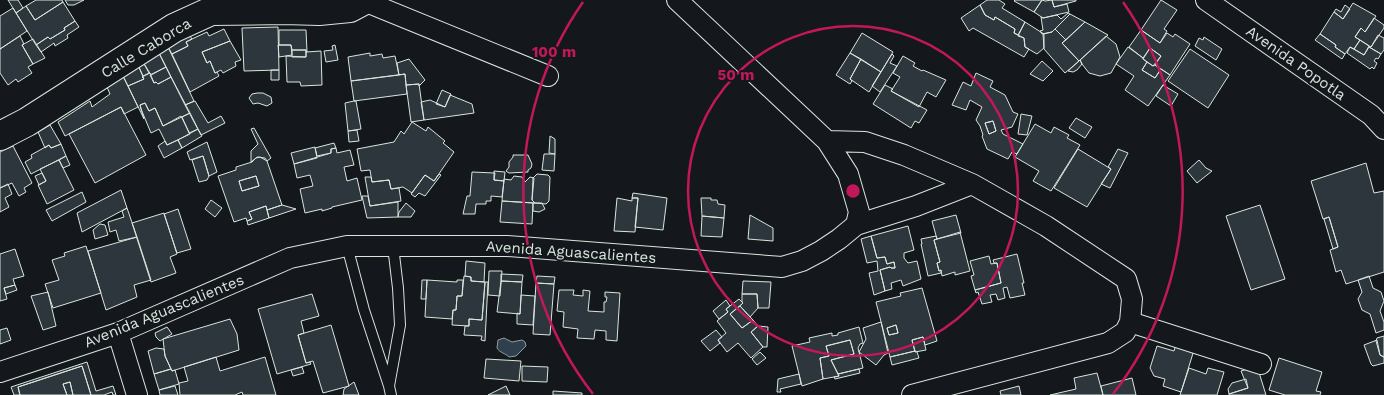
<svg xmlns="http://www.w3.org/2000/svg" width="1384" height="395" font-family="'Work Sans',sans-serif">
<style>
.water{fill:#2f3f4d;stroke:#939e99}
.building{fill:#2c363c;stroke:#d8e6dc;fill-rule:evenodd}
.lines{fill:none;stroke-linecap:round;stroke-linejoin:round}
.lane-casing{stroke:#d8e6dc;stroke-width:12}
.street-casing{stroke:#d8e6dc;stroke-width:22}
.secondary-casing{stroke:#d8e6dc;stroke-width:30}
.lane{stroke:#14181c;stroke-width:10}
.street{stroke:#14181c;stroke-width:20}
.secondary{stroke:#14181c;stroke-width:28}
.ring{fill:none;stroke:#c2185b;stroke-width:2.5}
.labels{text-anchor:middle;stroke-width:4;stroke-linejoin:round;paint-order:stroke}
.street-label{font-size:15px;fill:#d8e6dc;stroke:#14181c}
.centre{fill:#c2185b;stroke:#14181c;stroke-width:2.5}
.ring-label{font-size:15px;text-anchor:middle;font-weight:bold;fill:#c2185b;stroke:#14181c;stroke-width:4;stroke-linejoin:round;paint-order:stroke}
</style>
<rect width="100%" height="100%" fill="#14181c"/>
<path class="water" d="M504 338 512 342 522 340 525 342 526 346 516 356 509 357C505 353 500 353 497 348L498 340Z"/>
<path class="building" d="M8 0H18L23 8 16 13Z
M36 0H62L63 2 35 20 26 6Z
M65 0H84L74 5H68Z
M987 0H999L1005 4 1002 8 1025 22 1018 35 1014 33 1015 29 995 17 994 20 985 15 980 5Z
M1015 0H1042L1034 12 1014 1Z
M1042 0 1045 1 1052 0 1054 7 1067 4 1069 12 1043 18 1034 12Z
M1052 0H1076V1L1054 7Z
M1161 0 1177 10 1164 29 1167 31 1160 43 1141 30Z
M63 2 75 21 64 28 65 30 50 39 48 37 36 45 16 13 26 6 35 20Z
M1353 3 1376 16 1365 32 1361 28 1355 37 1360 40 1354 49 1350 47 1345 54 1335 47 1336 45 1320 34 1334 12 1343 19Z
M980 5 985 15 994 20 995 17 1015 29 1014 33 1024 38 1025 47 1029 49 1024 57 973 28 969 31 961 18Z
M1345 5 1350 9 1343 19 1334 12 1336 9 1341 12Z
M13 8 27 31 0 49V16Z
M1068 13 1070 14 1052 32 1042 34 1040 31 1043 30 1041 17 1043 18 1057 15 1061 19Z
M1070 14 1085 22 1066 40 1055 29Z
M1374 18 1384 25V28L1371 47 1355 37 1361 28 1365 32Z
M75 21 79 27 67 35 68 38 55 46 54 43 41 52 36 45 48 37 50 39 65 30 64 28Z
M1025 22 1044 34V48L1037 54 1025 47 1024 38 1018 36Z
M1085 22 1108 35 1079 61 1062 43Z
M278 27 279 70 244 71 242 28Z
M224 29 230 41 202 52 207 63 210 61 215 73 217 72 219 76 190 92 172 54 188 46 186 42 192 39 207 32 209 36Z
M1055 29 1066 40 1062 43 1079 61 1065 73 1044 49 1043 34 1052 32Z
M279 30H306L307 52H306V50H292L291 45H279Z
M1141 30 1160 43 1167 33 1173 37 1175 34 1190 44 1170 75 1155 65 1161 56 1150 48 1143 58 1129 47Z
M187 32 192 39 186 42 188 46 172 54 167 45Z
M862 33 893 52 881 72 850 53Z
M1320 34 1336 45 1335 47 1345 54 1342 59 1315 40Z
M1378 35 1384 38V50L1381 54 1369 47H1371Z
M20 36 24 44 22 45 33 64 28 67 32 73 18 82 16 79 8 85 0 73V49Z
M1106 36 1116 44 1120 57 1111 73 1100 76 1089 73 1082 64 1080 60Z
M1204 37 1222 49 1216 60 1195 46 1199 38 1203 40Z
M33 39 45 58 33 64 22 45Z
M1360 40 1369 46 1364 55 1354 49Z
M230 41 241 60 235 62 236 66 223 73 221 70 215 73 210 61 207 63 202 52Z
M167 45 194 101 185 105 158 51Z
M278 45H291L292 55 279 57Z
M335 45 338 60 326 62 324 51 333 50 332 46Z
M1128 47 1143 58V59L1147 62 1142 70 1155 78 1161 69 1170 75 1148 106 1125 90 1134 76 1116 64Z
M1350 47 1364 55 1369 47 1381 54 1378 59 1376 58 1374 61 1377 63 1374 69 1372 67 1370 69 1347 53Z
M1150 48 1161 56 1153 66 1143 59Z
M1190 49 1229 75 1208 108 1168 81Z
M292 50H306V57H292Z
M158 51 166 67 151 75 143 62Z
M321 51 322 85 301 86 300 82H287L286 56 306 57V52Z
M370 53V56L382 54 383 58 395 56 399 75 351 81 348 57Z
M850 53 861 59 850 79 852 81 850 84 836 75Z
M892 54 894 56 890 63 897 66 880 92 872 86Z
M903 56 915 63 913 66 922 71 923 70 946 80 936 97 927 92 919 107 891 91 900 77 893 73Z
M409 59 425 80 419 86V84L406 85 405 74 399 75 397 63Z
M861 59 881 72 869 92 850 79Z
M1080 60 1082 64 1077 70 1073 72 1068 71Z
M1042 61 1053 71 1043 81 1030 74Z
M143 62 149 73 143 76 138 65Z
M1147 62 1153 66 1155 65 1161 69 1155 78 1142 70Z
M138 65 144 79 128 86 123 76Z
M166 67 171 77 158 84 156 82 154 83 150 75Z
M271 70H279V80H271Z
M150 73 154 83 156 82 158 84 171 77 190 113 163 126 155 108 149 111 145 103 140 105 144 119 128 86 144 79 142 77Z
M976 73 993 81 990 87 1005 95 1013 112 1018 114 1012 127 1001 130 1003 134 1023 144 1017 154 1012 152 1008 159 987 149 982 136 983 135 980 126 976 120 982 107 970 100 966 110 952 105 963 82 971 86ZM993 121 996 131 989 134 985 123Z
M405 74 407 94 354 101 351 81Z
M123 76 138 107 124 114 121 107 65 136 58 122 90 101 92 107 110 94 107 87Z
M419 84 424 120 411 122 406 85Z
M885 85 893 89 891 91 927 110 919 123 915 121 911 128 873 104Z
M1163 85 1178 94 1171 106 1156 96Z
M442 90 451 94 445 107 436 104Z
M257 93H263L271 97 272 103 267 106 258 103 253 104 249 98 252 94Z
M450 95 472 104 474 113 424 120 421 102 430 100 445 107Z
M195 101 208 123 221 116 225 123 201 135 185 105Z
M354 101H356L361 129 348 131 345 103Z
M145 103 149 111 155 108 163 126 181 116 190 134 167 145 159 129 151 133 141 109 140 105Z
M121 107 146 155 95 183 69 134Z
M190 113 198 129 189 133 182 117Z
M1021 114 1032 116 1027 135 1018 134Z
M1076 118 1092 127 1085 138 1069 128Z
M993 121 996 131 989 134 985 123Z
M412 122 426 131 428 127 445 141 443 143 454 152 434 181 425 175 412 193 403 187 391 189 389 180 372 182 370 170 361 171 357 149 394 142 401 131 404 134Z
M1035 124 1051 133 1054 127 1069 135 1067 138 1080 145 1051 191 1033 181 1039 171 1015 157Z
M50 125 61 144 51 148 49 145 45 148 38 132Z
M254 128 271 158 267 161 260 157 256 158 251 162V151L258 144 251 129Z
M198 129 202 136 182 148 178 140Z
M357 130 359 141 349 142 348 131Z
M550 136 555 139V154L549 153Z
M178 140 182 148 164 158 158 146 165 141 167 145Z
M207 142 217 172 209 176 203 156 190 160 187 152Z
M334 143 336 148 331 149V153L317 156 315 148Z
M61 144 66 156 31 174 25 162 32 158 31 155 49 145 51 148Z
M13 146 32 183 24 188 26 192 19 196 12 183 0 188V152Z
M315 147 317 158 294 164 291 153Z
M336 148 337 153 350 150 354 165 344 167 347 181 357 178 362 200 332 207V208L322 211V209L305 213 300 189 313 186 310 175 297 178 294 164 331 153V149Z
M1078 149 1111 169 1087 207 1054 188Z
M1118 149 1128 153 1110 188 1101 184 1111 169 1108 167Z
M544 154H555L554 171 542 170Z
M513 155H528L532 164 531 168 528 170V172L509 173 506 171 509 167V162L513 157Z
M66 156 70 165 63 168 59 160Z
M203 156 209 176 207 180 199 182 192 160Z
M257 157 265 158 267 161 282 205 267 210 266 206 249 212 252 219 247 221 246 218 234 222 218 176 236 170V167L252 162ZM256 176 259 186 242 191 239 181Z
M59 160 74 190 47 204 38 185 46 181 40 169Z
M1199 160 1206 168 1212 171 1197 183 1187 171Z
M1366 163 1374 193 1384 191V272L1346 284 1341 270 1336 272 1330 250 1338 247 1329 217 1323 219 1311 181Z
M494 171 505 172 504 181 494 180Z
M472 172 495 173 494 180 504 181 502 197 491 196V201H486V204H476L475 214H463L467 196H470Z
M42 173 46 181 39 185 35 176Z
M439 174 441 175 425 196 419 193 415 197 411 194 425 175 434 181Z
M537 174 548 175 550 177 549 201 546 204 535 203 532 200 533 178Z
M256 176 259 186 242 191 239 181Z
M514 176 522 177 525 182 530 177 534 178 532 200 535 203 502 201 504 179 511 180Z
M365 177H371L372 182 389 180 391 189 399 188 401 201 370 206Z
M8 184 12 194 5 198 9 207 0 212V188Z
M121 190 127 208 82 232 77 213Z
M82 192 86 202 52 221 46 210Z
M633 193 667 198 663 230 635 227 638 198H632Z
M362 196H368L370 206 398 202V217L367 218Z
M617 198 632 201V198H638L635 232 614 231Z
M701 198H711V200H717L718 204 725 205 724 218 702 216Z
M211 200 222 208 215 217 205 209Z
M502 201 533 203 532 224 500 222Z
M406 203 415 211 411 217H398L399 212Z
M533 203H542L545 209 539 212 533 211Z
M282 205 296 209 269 218 267 210Z
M1260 205 1285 279 1251 290 1226 216Z
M266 206 269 218 248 225 247 221 252 219 249 212Z
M127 208 137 237 119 241 116 230 110 232 108 222 124 217 122 211Z
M178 209 191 249 177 253 164 214Z
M164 213 177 254 170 257 176 273 151 282 132 223Z
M750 215 773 228V241L748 239Z
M956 215 961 233 937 239 932 221Z
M702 216 724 218 722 237 701 236Z
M1329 217 1338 247 1333 249 1324 219Z
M100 224 105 225 108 235 95 239 93 230Z
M908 226 914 250 904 253V258L908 263 917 261 921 279 903 286 901 280 891 283 892 289 885 291 880 270 890 267 891 268H895L894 262 887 264 885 257 877 258 871 236Z
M960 232 970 271 955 275V272L942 276 941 270 939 271 937 263 940 262 934 240Z
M871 236 877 258 885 257 887 264 894 262 895 268H891L890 267 880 270 885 291 874 295 869 273 878 271 877 261 867 263 861 239Z
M936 236 937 239 934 240 940 262 937 263 939 271 941 270V273L928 276 921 244H922L921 239Z
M137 237 151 280 134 285 137 297 106 310 88 251Z
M86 246 101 293 53 308 45 284 59 280 52 260 65 256 64 253Z
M15 249 24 276 13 279 15 285 4 288 7 299 0 301V254Z
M1017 254 1024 283H1022L1025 295 1010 298 1007 287 1003 288 1005 298 998 300 996 294 990 295 992 302 982 304 978 292 976 293 975 290 1001 283 997 263H994L993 260Z
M989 256 991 264 997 263 1001 283 975 290 971 276 974 275 970 261Z
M466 261 485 263 484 282 471 281V277L465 276Z
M489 271H502L500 296 488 295Z
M501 274 523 275 522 282 501 281Z
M464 276 471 277V281L485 282 482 320 469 319V326L452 325 453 310H456L457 296H462Z
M537 276 555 277 554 284 536 283Z
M1369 276 1373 288 1381 292 1384 301 1380 311 1384 322V330L1376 333 1370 314 1362 310 1358 299 1362 292 1358 280Z
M422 280H427L426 299H421Z
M427 280 457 282V280H463L462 296H457L456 310H453L452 319 425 317Z
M501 281 522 282 520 314 497 312Z
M743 281 771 282 769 308H758L757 294H742Z
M485 282H488L485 341 481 340 482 336 464 335 465 326H469V319L482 320Z
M536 283 554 284 550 335 533 334Z
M15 285 17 290 6 294 4 288Z
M922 288 937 341 925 345 923 337 912 340 915 351 890 357 876 302 901 296 900 293ZM896 325 898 333 889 335 887 328Z
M559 290H574L573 295 583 296V290L590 291 588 311 604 312V302H606L607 297H605V292L620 293 617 341 606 340V331L595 330 594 339 577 338 578 329 563 327 564 312 557 311Z
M48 292 56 326 43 330 31 296Z
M312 294 319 316 301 321 304 333 298 335 306 363 310 362 311 364 277 374 258 309Z
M742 294H757L758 308 750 317 740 306 743 303 742 302Z
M521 295 535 296 533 325 517 324V313L520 314Z
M739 299 743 303 730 314 742 328 753 320 758 326 751 332 763 347 751 358 738 343 727 352 718 340 726 333 717 321 728 312 726 309Z
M726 300 730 306 726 309 728 312 719 319 713 311Z
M740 306 753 320 742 328 730 314Z
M230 319 237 334 239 350 172 371 165 356 163 339Z
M881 322 888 353 884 355 876 365 859 352 866 339 863 328Z
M331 325 349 386 323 393 313 361 306 363 298 335Z
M896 325 898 333 889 335 887 328Z
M758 326 768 327 767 347H763L751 332Z
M167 327 172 334 160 341 156 337 155 333Z
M859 327 863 343 860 344 858 348 863 368 838 374 831 360 854 354 850 340 826 346 829 356 820 358 823 379 802 386 792 346 810 342 809 338 832 333V336L838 335V333Z
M7 328 11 340 0 344V330Z
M716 330 722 337 718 340 720 343 710 351 701 341Z
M1384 336V357L1380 355 1376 341 1377 338Z
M923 337 926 350 915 352 912 340Z
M850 340 854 354 831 360 839 376 823 379 820 358 829 356 826 346Z
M1377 340 1380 355 1384 357V363L1373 366 1371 364 1364 345Z
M1176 344 1194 350 1181 392 1163 386 1165 379 1154 376 1150 368 1157 346 1174 351Z
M156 348 164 349 165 356 171 369 154 374 148 351Z
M915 351 917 352 919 358 892 365 890 357Z
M760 352 766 358 757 365 752 359Z
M216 357 220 371 265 357 276 395H243L242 392 235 395H180L179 383 188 381 184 367Z
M1279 358 1322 372 1316 391 1321 392 1320 395H1285L1269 390Z
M486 359 521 361 519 381 484 378Z
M87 362 96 391 113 386 116 395H113L112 392 104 395H91L82 366 18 387 20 395H14L11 387Z
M82 366 91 395H73L70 382 63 384 67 395H20L18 387Z
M522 366 548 367 547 382 522 381Z
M1257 366 1266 395H1229V394L1248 388 1241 371Z
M302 367 304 373 293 376 291 370Z
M1189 368 1206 374 1208 368 1224 372 1217 395H1180Z
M171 369 172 371 175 370 179 384 159 390 154 374Z
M859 369 860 373 835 379 834 377 839 376 838 374Z
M1097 373 1103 395H1050L1076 389 1074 378Z
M799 374 801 384 780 389 781 392H777L778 379Z
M1132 378 1136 395H1103L1101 386Z
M1246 379 1248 388 1229 394 1228 389 1232 383Z
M70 382 73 395H67L63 384Z
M354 382 359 395H343L344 389Z
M175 386 178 395H160L159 390Z
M506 386 510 395H488Z
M1019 386 1021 395H1001L1000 391Z
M553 391 582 393V395H553Z"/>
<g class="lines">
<defs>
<path id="lane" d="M347 246 364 310 389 386 391 395
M389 386 400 325 398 288 393 246"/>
<path id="street" d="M1206 0 1371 115 1384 129
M364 1 548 76
M827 141 865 142 904 155 972 184 1046 226 1126 279 1132 299 1130 322 1125 332 1108 343 912 395
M856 225 916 206 972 184
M1130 322 1261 364
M118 333 137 395
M0 372 118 333 290 258 347 246H507L782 267 802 261 821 251 839 239 856 225 859 212 848 174 827 141 677 0"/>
<path id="secondary" d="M0 136 27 122 174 28 211 11 284 10 319 11 350 8 365 0"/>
</defs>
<use href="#lane" class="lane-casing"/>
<use href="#street" class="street-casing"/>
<use href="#secondary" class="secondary-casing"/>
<use href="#lane" class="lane"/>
<use href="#street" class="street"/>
<use href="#secondary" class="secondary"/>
</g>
<g class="ring">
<circle cx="853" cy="191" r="165"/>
<path d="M593 394A330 330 0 0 1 583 2M1123 2A330 330 0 0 1 1113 394"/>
</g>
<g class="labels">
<g class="street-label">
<text transform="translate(146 48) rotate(-31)" y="5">Calle Caborca</text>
<text transform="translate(1296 63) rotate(35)" y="5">Avenida Popotla</text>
<text transform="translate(571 252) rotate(4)" y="5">Avenida Aguascalientes</text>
<text transform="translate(164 311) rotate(-22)" y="5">Avenida Aguascalientes</text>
</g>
</g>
<circle cx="853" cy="191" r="8" class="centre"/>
<g class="ring-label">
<text x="554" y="57">100 m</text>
<text x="736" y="80">50 m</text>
</g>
</svg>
